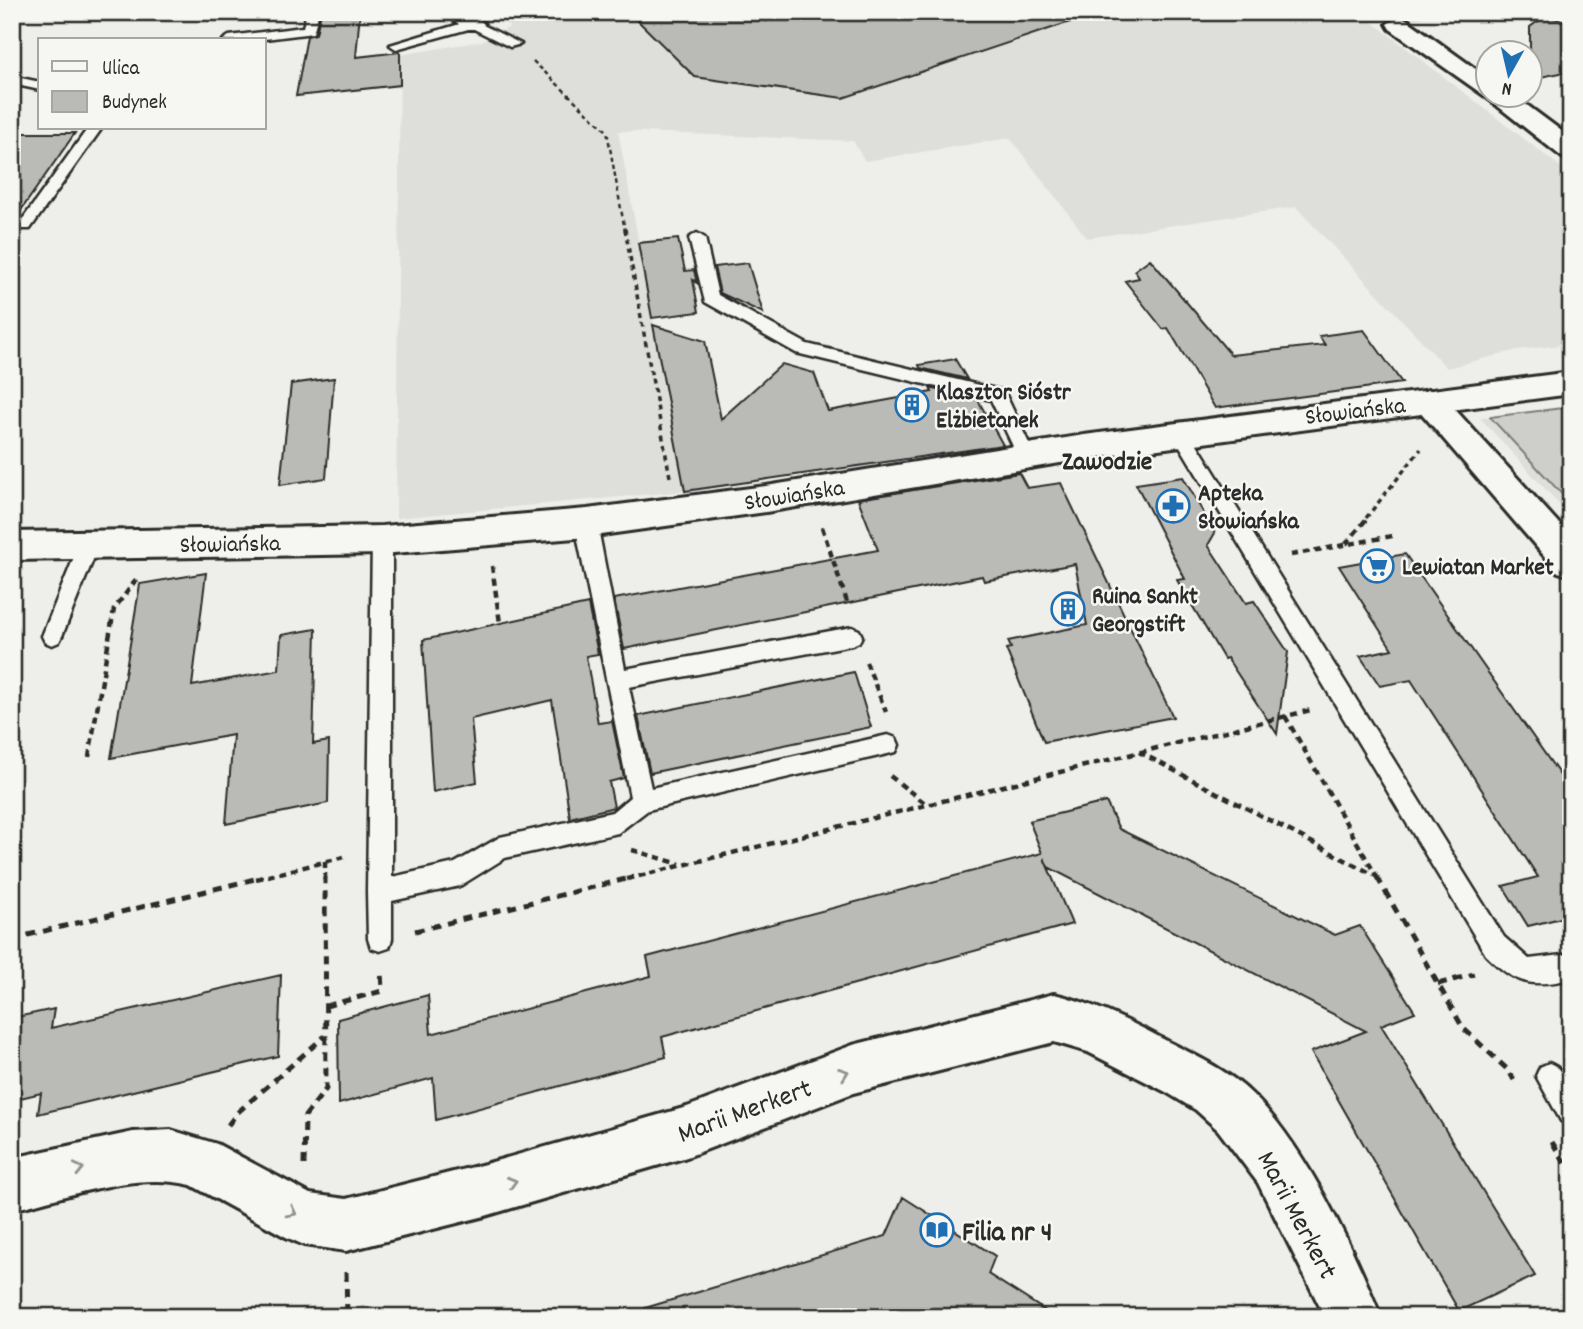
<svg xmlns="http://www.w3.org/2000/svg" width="1583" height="1329" font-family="Dekko,sans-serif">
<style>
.built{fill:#dededb}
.green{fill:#cececa;stroke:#7c7c7a;stroke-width:2}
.building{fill:#babab7;stroke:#2b2b2b;stroke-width:2}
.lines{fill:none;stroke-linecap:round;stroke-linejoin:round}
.lane-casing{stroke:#2b2b2b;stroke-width:5}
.street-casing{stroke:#2b2b2b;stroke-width:6}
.secondary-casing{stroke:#2b2b2b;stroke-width:6}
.path-far3{stroke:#2b2b2b;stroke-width:2.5;stroke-dasharray:4.5 3.5;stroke-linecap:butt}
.path-far2{stroke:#2b2b2b;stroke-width:3.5;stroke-dasharray:5 4.5;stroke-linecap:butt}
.path-far1{stroke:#2b2b2b;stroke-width:4.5;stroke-dasharray:7 5;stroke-linecap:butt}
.path{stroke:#2b2b2b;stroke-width:5;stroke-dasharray:9 7;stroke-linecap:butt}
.lane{fill:#f6f6f2;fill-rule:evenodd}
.street{fill:#f6f6f2;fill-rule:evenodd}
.secondary{fill:#f6f6f2;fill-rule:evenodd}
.oneway{stroke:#90908e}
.labels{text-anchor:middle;stroke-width:5;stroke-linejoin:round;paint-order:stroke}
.poi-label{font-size:24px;font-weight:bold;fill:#2b2b2b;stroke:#f6f6f2;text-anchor:start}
.street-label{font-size:24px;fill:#2b2b2b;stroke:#f6f6f2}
.neighbourhood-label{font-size:26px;font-weight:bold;fill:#2b2b2b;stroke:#f6f6f2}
.near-street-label{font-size:28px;fill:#2b2b2b;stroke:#f6f6f2}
.near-poi-label{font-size:28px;font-weight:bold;fill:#2b2b2b;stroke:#f6f6f2;text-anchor:start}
</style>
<rect width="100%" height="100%" fill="#eeeeea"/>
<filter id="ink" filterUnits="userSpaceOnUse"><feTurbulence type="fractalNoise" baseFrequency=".0143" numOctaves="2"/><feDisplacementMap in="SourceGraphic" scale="14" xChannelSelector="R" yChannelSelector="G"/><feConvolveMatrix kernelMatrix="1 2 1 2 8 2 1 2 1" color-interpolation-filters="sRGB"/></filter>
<g filter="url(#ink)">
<path class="built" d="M488 12H1444L1413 19 1371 21 1571 175V344L1517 350 1447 368 1296 207 1087 238 1010 138 865 161 853 141 618 131 685 491 396 518 400 55 482 41 510 27Z
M1571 407V517L1480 418Z"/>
<path class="green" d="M1571 407V504L1490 417Z"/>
<path class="building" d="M321 12H360L356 57 400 52V85L296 96 307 36 316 34Z
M629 12H757L766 21 794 12H1078L1079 19 843 98 695 77Z
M1545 16 1571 22V71L1530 79V27Z
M12 133H75L12 223Z
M678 239 685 271 694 270 697 283 693 280 699 312 652 318 638 243Z
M1150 259 1231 355 1325 345 1319 336 1364 330 1402 383 1215 408 1168 328 1163 329 1125 281 1139 278 1135 270Z
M748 263 763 313 720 293 714 267Z
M653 325 705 341 721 419 782 364 814 373 828 411 932 392 930 388 978 400 1003 445 685 491Z
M955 359 967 379 920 368 919 365Z
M334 378 326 478 280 485 291 384Z
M1019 473 1027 488 1061 483 1173 717 1044 742 1006 649 1011 648 1008 641 1087 625 1075 564 984 581 982 576 624 649 614 599 878 550 858 499Z
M1183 477 1215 533 1208 545 1246 603 1254 601 1288 652 1277 734 1227 658 1224 659 1177 580 1185 579 1136 484Z
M1405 554 1571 791V927L1565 917 1528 926 1503 886 1538 877 1411 680 1380 686 1360 656 1392 649 1339 566Z
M206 573 192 686 279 670 281 635 316 629 313 744 329 741 328 803 226 824 233 735 111 758 140 584Z
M588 604 598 654 586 656 598 723 612 721 624 778 609 782 614 807 570 818 552 700 471 719 477 782 433 792 423 640Z
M854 672 871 727 650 773 638 716Z
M1106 802 1119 829 1335 935 1360 926 1415 1012 1381 1025 1535 1276 1459 1311 1311 1052 1366 1031 1048 867 1044 858 1072 924 662 1037 666 1057 436 1120 433 1078 339 1104 338 1019 428 995 431 1034 651 976 647 957 1042 853 1029 821Z
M281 975 278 1056 38 1114 41 1093 12 1100V1018L54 1009 51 1028Z
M903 1197 995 1256 988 1274 1055 1317H646L645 1308 886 1236Z"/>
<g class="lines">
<defs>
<path id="lane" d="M307 12H319L313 33 257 40H223L229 36 303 27Z
M473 20 521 44 510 47 472 28 396 49 390 45Z
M12 76 40 82V90L12 84Z
M88 128H102L30 229H20V223Z
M697 233 705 238 718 295 807 344 1004 391 1035 456 1032 461H1020L991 400 796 353 705 302 689 238Z
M1181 426 1187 428 1504 937 1529 959 1571 954V979C1531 988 1515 984 1486 955L1175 438 1172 433 1175 428Z
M587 516 597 523 625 669 852 627 859 630 862 636 859 642 852 645 629 687 651 788 888 735 896 738 899 745 896 752 648 810 618 833 505 858 460 886 392 901V939L389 948 380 951 371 948 368 939 367 892 372 540 375 535H389L392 540V877L455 863 500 837 612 812 630 797 578 540 577 523Z
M89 537 96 540 99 545 62 636 59 642 52 645 45 642 42 636 79 545 82 540Z
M1549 1063C1575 1073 1571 1101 1571 1124L1561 1121 1536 1076 1540 1067Z"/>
<path id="street" d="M444 12H471L484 24 481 29H465Z
M1398 17 1406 19 1488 78V94H1512L1571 138V159L1562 157 1485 96 1390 29 1387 24Z
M1429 390 1440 393 1571 537V576L1558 572 1418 409 1413 401 1418 393Z
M1054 994C1092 1003 1128 1020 1163 1039 1194 1055 1228 1070 1253 1095 1306 1147 1353 1248 1381 1317H1325L1258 1183 1218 1130 1196 1110 1166 1092 1088 1052 1054 1042 853 1093 687 1157 485 1216 346 1251 304 1245 286 1237 191 1185C134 1171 68 1197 12 1210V1158L133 1132 171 1130 217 1144 310 1194 346 1199 485 1164 687 1107 853 1045Z"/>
<path id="secondary" d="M1571 372V394L1084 459 766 512 587 537 382 554 12 560V532L382 526 587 509 766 486 1084 435Z"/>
</defs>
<use href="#lane" class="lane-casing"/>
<use href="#street" class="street-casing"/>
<use href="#secondary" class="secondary-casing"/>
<path class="path-far3" d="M533 61 607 131 625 231"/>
<path class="path-far2" d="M625 229 670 477
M1366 518 1421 449"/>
<path class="path-far1" d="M822 527 848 605
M1346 544 1368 517
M1291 555 1392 536
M492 566 500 623
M866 662 886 712
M1285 716 1378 879
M1139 752 1376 876
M89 757 114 609 136 580
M890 776 926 804
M632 850 680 864
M325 861V879
M256 879 344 857
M627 879 1311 710"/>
<path class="path" d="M1377 877 1463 1028 1509 1071 1514 1080
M415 931 634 877
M12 939 263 877
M1438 984 1474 974
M326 1006 382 991 381 971
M228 1125 238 1112 325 1036
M1552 1142 1571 1173
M304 1165 305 1116 326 1089 325 877
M346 1272 347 1317"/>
<use href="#lane" class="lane"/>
<use href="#street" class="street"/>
<use href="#secondary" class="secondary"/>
</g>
<defs><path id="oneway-chevron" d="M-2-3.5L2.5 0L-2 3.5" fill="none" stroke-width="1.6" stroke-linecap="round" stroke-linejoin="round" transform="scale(1.75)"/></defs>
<g class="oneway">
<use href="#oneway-chevron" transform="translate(844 1073) rotate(-20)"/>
<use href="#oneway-chevron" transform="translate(79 1169) rotate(-13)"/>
<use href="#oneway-chevron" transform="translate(512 1182) rotate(-16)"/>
<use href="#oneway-chevron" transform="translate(292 1212) rotate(28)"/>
</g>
</g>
<defs>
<symbol id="building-ring" viewBox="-11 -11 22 22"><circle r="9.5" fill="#f6f6f2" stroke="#1f6fb2" stroke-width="1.5"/><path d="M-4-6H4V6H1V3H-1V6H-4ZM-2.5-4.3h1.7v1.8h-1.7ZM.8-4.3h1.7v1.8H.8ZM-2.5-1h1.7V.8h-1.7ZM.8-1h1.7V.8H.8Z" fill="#1f6fb2"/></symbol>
<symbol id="pharmacy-ring" viewBox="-11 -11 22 22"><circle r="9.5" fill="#f6f6f2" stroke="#1f6fb2" stroke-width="1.5"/><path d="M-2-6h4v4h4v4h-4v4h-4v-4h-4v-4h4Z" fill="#1f6fb2"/></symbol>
<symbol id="supermarket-ring" viewBox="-11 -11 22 22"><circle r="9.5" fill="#f6f6f2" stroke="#1f6fb2" stroke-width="1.5"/><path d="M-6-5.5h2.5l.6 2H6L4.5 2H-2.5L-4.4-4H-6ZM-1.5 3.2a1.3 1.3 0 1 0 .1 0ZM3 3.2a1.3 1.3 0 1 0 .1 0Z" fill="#1f6fb2"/></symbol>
<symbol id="library-ring" viewBox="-11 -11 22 22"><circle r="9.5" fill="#f6f6f2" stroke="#1f6fb2" stroke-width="1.5"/><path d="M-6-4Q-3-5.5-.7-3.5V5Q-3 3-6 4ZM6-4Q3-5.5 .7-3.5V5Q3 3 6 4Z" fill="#1f6fb2"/></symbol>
</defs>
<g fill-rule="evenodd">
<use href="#building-ring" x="893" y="386" width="38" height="38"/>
<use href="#pharmacy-ring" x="1154" y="487" width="38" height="38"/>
<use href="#supermarket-ring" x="1358" y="547" width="38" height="38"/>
<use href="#building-ring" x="1049" y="590" width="38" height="38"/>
<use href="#library-ring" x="918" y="1211" width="38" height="38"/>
</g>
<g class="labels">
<g class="poi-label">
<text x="936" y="399">Klasztor Sióstr<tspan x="936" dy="28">Elżbietanek</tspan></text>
<text x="1198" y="500">Apteka<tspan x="1198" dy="28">Słowiańska</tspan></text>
<text x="1402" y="574">Lewiatan Market</text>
<text x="1092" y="603">Ruina Sankt<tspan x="1092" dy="28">Georgstift</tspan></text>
</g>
<g class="street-label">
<text transform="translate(1355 410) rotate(-7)" y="8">Słowiańska</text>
<text transform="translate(794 494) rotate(-9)" y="8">Słowiańska</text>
<text transform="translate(230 543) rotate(-1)" y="8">Słowiańska</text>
</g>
<g class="neighbourhood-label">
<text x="1107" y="469">Zawodzie</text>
</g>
<g class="near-street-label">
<text transform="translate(744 1109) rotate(-20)" y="10">Marii Merkert</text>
<text transform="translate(1299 1214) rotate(62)" y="10">Marii Merkert</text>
</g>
<g class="near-poi-label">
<text x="962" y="1240">Filia nr 4</text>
</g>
</g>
<rect width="1583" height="1329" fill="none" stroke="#f6f6f2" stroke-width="42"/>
<rect x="21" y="21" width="1541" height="1287" fill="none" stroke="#2b2b2b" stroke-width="2.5" filter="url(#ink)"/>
<rect x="38" y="38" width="228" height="91" fill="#f6f6f2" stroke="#a5a5a2" stroke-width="2"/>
<rect x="52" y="61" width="35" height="10" fill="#f6f6f2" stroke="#a5a5a2" stroke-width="2"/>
<text x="102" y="74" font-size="21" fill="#2b2b2b">Ulica</text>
<rect x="52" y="91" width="35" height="21" fill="#babab7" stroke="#a5a5a2" stroke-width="2"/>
<text x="102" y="108" font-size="21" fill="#2b2b2b">Budynek</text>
<g transform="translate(1509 74) rotate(188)"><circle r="33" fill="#f6f6f2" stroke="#a5a5a2" stroke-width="2"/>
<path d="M0-5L12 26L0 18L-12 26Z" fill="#1f6fb2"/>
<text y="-10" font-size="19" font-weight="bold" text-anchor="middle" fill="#2b2b2b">N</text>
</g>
</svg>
